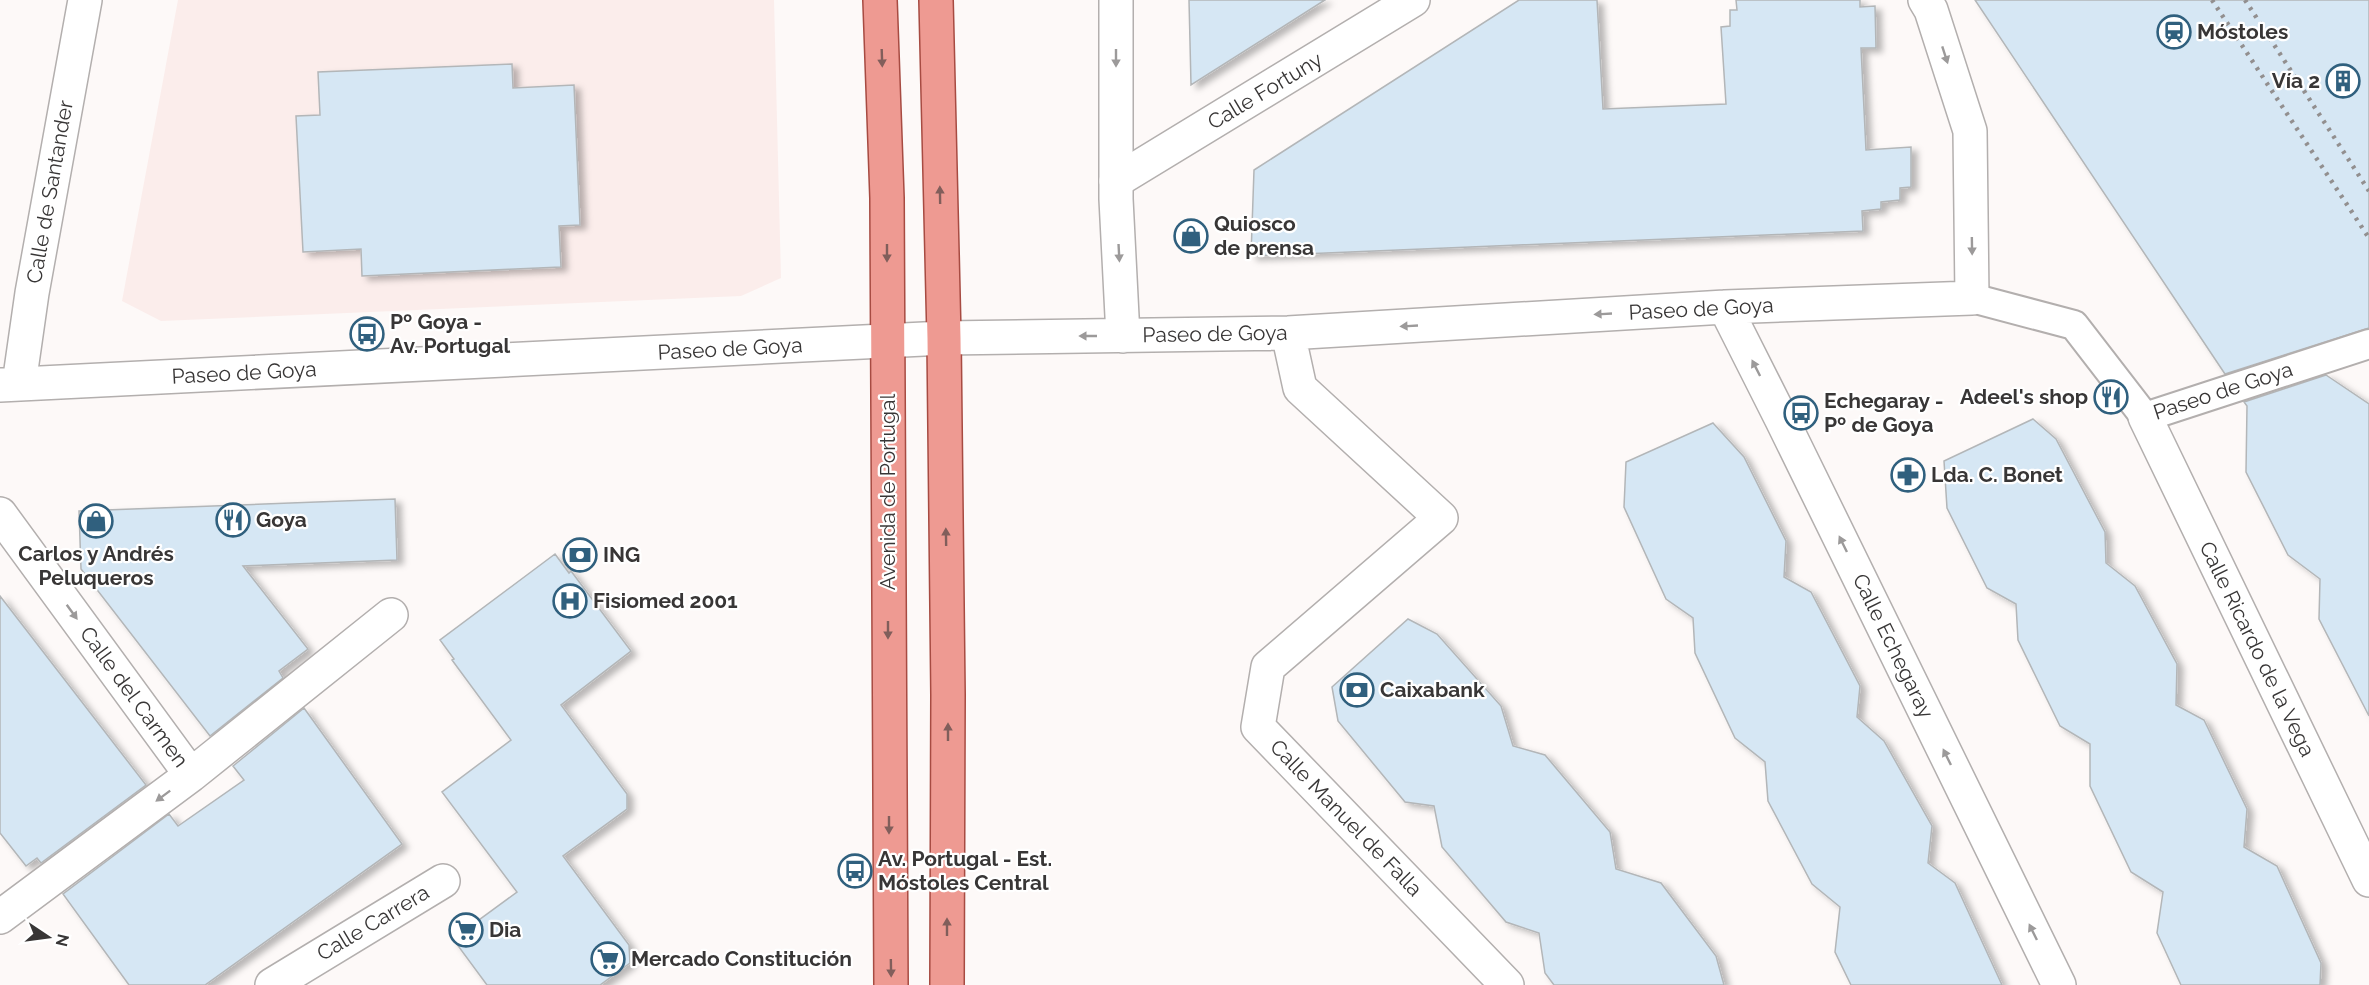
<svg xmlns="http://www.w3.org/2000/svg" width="2369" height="985" font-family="Raleway,sans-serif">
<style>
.built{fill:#fbedeb}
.building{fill:#d6e7f4;stroke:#b3b6b8;stroke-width:1.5;filter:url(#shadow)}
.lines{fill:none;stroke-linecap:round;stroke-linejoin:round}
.service-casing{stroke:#b3afae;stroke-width:32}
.pedestrian-casing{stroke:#b3afae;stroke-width:36}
.minor-casing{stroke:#b3afae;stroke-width:36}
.primary-casing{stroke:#a74b42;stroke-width:36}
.service{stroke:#fff;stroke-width:28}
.pedestrian{stroke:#fff;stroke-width:33}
.minor{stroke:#fff;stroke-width:33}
.primary{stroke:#ee9a92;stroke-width:33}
.rail{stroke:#928f8f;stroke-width:4.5;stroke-dasharray:3 6;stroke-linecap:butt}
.oneway{fill:#9c9a9a}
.oneway2{fill:#815e5b}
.labels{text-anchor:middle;stroke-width:4.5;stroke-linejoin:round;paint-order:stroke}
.poi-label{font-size:21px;font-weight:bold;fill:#383636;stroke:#fff;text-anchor:start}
.street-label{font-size:21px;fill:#383636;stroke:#fff}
</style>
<defs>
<filter id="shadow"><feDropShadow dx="6" dy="4" stdDeviation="3" flood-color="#0004"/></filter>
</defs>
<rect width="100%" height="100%" fill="#fdf9f8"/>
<path class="built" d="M178 0H774L781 278 741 296 161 321 122 301Z"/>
<path class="building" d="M1189 0H1325L1191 85Z
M1519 0H1597L1603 109 1726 104 1721 27 1730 26V10H1737L1736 0H1860V7L1875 6 1876 48H1861L1866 150 1911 147V187L1900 188V200L1881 202V209L1862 211 1863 231 1251 256 1254 170Z
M1975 0H2369V328L2225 374Z
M512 64 513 88 574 85 580 225 559 226 561 267 362 276 361 249 303 252 296 116 320 115 318 72Z
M2326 375 2369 404V716L2319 619 2320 579 2288 555 2246 472 2247 406 2244 402Z
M2033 419 2056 439 2105 532 2106 563 2135 586 2177 664 2176 705 2204 720 2247 809 2244 847 2277 866 2321 963 2320 985H2181L2157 933 2163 892 2131 872 2090 786V744L2060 726 2018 640 2016 604 1987 588 1947 508 1944 461Z
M1713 423 1744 457 1786 541 1784 577 1811 592 1860 686 1857 717 1884 741 1932 826 1928 863 1955 883 2002 985H1851L1835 952 1840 907 1812 884 1768 801 1765 762 1735 738 1695 653 1693 618 1666 599 1624 507 1626 462Z
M395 499 397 560 243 566 308 649 279 671 283 678 210 736 81 569 79 511Z
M555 554 569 573 571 571 631 651 561 705 627 794V809L563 856 629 945 630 963 600 985H487L453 939 517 892 442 792 511 740 452 660 454 659 440 640Z
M0 596 146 785 41 863 37 858 26 866 0 833Z
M1408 619 1437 634 1501 706 1513 746 1545 755 1610 832 1616 869 1661 883 1716 956 1724 985H1554L1545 973 1539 933 1506 922 1442 847 1434 806 1405 802 1338 721 1332 687Z
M304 708 402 844 205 985H129L63 894 169 814 178 826 244 780 233 766Z"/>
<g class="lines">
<defs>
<path id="service" d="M1972 298 2074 325 2145 417 2369 344"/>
<path id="pedestrian" d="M1116 181 1413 0"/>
<path id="minor" d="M1116 0V199L1123 336
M1725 307 1782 420 2059 985
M1288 333 1300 388 1441 518 1268 667 1258 727 1507 985
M19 384 32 293 85 0
M0 385 944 338 1288 333 1725 307 1972 298 1970 131 1931 10 1925 0
M2145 417 2369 880
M0 514 191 775 0 917
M191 775 391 615
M272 985 443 881"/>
<path id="primary" d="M880 0 887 198 891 985
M936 0 944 338 948 695 947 985"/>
</defs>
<use href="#service" class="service-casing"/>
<use href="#pedestrian" class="pedestrian-casing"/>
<use href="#minor" class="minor-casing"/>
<use href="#primary" class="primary-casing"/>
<use href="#service" class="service"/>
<use href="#pedestrian" class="pedestrian"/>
<use href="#minor" class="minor"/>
<use href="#primary" class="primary"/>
<path class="rail" d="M2212 0 2369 238
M2245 0 2369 191"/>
</g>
<defs><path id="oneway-solid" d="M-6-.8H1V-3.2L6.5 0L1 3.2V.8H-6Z" transform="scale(1.5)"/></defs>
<g class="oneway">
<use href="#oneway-solid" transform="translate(1945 55) rotate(72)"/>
<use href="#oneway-solid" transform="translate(1116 58) rotate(90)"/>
<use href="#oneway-solid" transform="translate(1972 246) rotate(89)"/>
<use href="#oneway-solid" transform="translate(1119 253) rotate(87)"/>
<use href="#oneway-solid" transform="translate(1603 314) rotate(177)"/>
<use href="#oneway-solid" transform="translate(1409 326) rotate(177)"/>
<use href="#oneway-solid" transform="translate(1088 336) rotate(180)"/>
<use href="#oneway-solid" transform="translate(1756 368) rotate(-117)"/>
<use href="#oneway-solid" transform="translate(1843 544) rotate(-116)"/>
<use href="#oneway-solid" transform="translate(72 612) rotate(54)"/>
<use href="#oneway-solid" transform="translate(1947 757) rotate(-116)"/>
<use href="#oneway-solid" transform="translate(163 796) rotate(143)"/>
<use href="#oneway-solid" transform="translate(2033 932) rotate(-116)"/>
</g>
<g class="oneway2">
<use href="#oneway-solid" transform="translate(882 58) rotate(88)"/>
<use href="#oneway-solid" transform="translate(940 195) rotate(-91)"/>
<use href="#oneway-solid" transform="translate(887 253) rotate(90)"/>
<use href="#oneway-solid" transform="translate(946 537) rotate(-91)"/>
<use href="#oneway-solid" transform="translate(888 630) rotate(90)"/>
<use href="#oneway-solid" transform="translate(948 732) rotate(-90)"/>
<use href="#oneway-solid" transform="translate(889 825) rotate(90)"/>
<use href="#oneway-solid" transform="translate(947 927) rotate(-90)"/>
<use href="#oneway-solid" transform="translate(891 968) rotate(89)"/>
</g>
<defs>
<symbol id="station-ring" viewBox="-11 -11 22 22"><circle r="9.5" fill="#fff" stroke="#30607e" stroke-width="1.5"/><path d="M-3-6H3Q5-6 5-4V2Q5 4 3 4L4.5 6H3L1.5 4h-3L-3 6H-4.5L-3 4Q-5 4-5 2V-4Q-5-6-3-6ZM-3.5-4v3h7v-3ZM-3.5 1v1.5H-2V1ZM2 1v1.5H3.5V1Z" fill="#30607e"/></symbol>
<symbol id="building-ring" viewBox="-11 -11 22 22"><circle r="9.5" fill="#fff" stroke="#30607e" stroke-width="1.5"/><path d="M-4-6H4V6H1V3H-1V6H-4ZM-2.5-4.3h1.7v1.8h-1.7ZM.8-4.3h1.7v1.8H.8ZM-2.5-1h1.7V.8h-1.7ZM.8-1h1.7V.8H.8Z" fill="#30607e"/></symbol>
<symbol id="shop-ring" viewBox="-11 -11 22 22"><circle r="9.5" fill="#fff" stroke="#30607e" stroke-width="1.5"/><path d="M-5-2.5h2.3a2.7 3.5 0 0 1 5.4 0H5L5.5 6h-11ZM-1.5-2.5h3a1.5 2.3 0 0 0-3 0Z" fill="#30607e"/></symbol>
<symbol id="bus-ring" viewBox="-11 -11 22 22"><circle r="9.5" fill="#fff" stroke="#30607e" stroke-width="1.5"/><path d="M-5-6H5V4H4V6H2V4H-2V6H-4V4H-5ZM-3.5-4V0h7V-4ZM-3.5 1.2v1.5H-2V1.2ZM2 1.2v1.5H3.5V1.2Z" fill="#30607e"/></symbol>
<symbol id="restaurant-ring" viewBox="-11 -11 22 22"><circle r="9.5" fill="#fff" stroke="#30607e" stroke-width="1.5"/><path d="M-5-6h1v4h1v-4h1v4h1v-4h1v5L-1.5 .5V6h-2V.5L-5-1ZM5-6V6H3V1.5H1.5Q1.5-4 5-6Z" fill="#30607e"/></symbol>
<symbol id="pharmacy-ring" viewBox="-11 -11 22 22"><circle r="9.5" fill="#fff" stroke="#30607e" stroke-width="1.5"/><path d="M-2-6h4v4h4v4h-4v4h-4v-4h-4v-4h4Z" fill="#30607e"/></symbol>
<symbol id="bank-ring" viewBox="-11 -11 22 22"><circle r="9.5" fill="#fff" stroke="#30607e" stroke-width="1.5"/><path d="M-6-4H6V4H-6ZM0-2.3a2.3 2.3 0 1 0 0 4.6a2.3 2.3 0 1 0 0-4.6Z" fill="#30607e"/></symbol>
<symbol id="hospital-ring" viewBox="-11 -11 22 22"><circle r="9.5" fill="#fff" stroke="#30607e" stroke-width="1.5"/><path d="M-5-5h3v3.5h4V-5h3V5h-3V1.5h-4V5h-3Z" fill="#30607e"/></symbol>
<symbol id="supermarket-ring" viewBox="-11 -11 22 22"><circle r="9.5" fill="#fff" stroke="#30607e" stroke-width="1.5"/><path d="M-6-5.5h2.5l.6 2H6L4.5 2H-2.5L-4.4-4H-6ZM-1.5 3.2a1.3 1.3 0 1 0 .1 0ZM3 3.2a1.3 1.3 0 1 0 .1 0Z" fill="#30607e"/></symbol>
</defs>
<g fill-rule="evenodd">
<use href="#station-ring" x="2155" y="13" width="38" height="38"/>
<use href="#building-ring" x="2324" y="62" width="38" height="38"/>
<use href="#shop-ring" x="1172" y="217" width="38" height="38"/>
<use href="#bus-ring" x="348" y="315" width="38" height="38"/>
<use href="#restaurant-ring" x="2092" y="378" width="38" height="38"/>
<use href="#bus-ring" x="1782" y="394" width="38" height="38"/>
<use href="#pharmacy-ring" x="1889" y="456" width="38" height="38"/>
<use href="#restaurant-ring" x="214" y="501" width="38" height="38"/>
<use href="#shop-ring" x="77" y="502" width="38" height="38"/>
<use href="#bank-ring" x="561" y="536" width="38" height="38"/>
<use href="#hospital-ring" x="551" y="582" width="38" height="38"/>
<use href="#bank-ring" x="1338" y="671" width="38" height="38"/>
<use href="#bus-ring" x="836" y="852" width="38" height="38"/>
<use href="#supermarket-ring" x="447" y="911" width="38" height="38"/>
<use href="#supermarket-ring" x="589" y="940" width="38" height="38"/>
</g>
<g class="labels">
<g class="poi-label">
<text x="2197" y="39">Móstoles</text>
<text x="2320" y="88" text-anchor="end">Vía 2</text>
<text x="1214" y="231">Quiosco<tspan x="1214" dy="24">de prensa</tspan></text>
<text x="390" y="329">Pº Goya -<tspan x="390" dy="24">Av. Portugal</tspan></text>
<text x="2088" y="404" text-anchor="end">Adeel's shop</text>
<text x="1824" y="408">Echegaray -<tspan x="1824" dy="24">Pº de Goya</tspan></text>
<text x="1931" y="482">Lda. C. Bonet</text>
<text x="256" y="527">Goya</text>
<text x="96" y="561" text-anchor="middle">Carlos y Andrés<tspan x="96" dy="24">Peluqueros</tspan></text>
<text x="603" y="562">ING</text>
<text x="593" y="608">Fisiomed 2001</text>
<text x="1380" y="697">Caixabank</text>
<text x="878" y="866">Av. Portugal - Est.<tspan x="878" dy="24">Móstoles Central</tspan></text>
<text x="489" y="937">Dia</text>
<text x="631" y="966">Mercado Constitución</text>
</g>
<g class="street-label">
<text transform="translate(1265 91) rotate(-31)" y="7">Calle Fortuny</text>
<text transform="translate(50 192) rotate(-80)" y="7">Calle de Santander</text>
<text transform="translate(1701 309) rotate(-3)" y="7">Paseo de Goya</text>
<text transform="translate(1215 334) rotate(-1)" y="7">Paseo de Goya</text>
<text transform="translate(730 349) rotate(-3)" y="7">Paseo de Goya</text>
<text transform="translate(244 373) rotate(-3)" y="7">Paseo de Goya</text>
<text transform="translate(2223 391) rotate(-18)" y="7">Paseo de Goya</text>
<text transform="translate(888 492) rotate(-90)" y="7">Avenida de Portugal</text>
<text transform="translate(1893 646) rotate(64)" y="7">Calle Echegaray</text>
<text transform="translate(2257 649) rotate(64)" y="7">Calle Ricardo de la Vega</text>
<text transform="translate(134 697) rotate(54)" y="7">Calle del Carmen</text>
<text transform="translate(1346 818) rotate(46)" y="7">Calle Manuel de Falla</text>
<text transform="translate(373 923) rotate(-31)" y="7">Calle Carrera</text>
</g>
</g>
<g transform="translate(48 937) rotate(103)" stroke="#ffffff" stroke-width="4.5" paint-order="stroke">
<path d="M0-4.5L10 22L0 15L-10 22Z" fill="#383636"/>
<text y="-9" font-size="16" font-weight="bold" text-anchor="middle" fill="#383636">N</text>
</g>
</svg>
